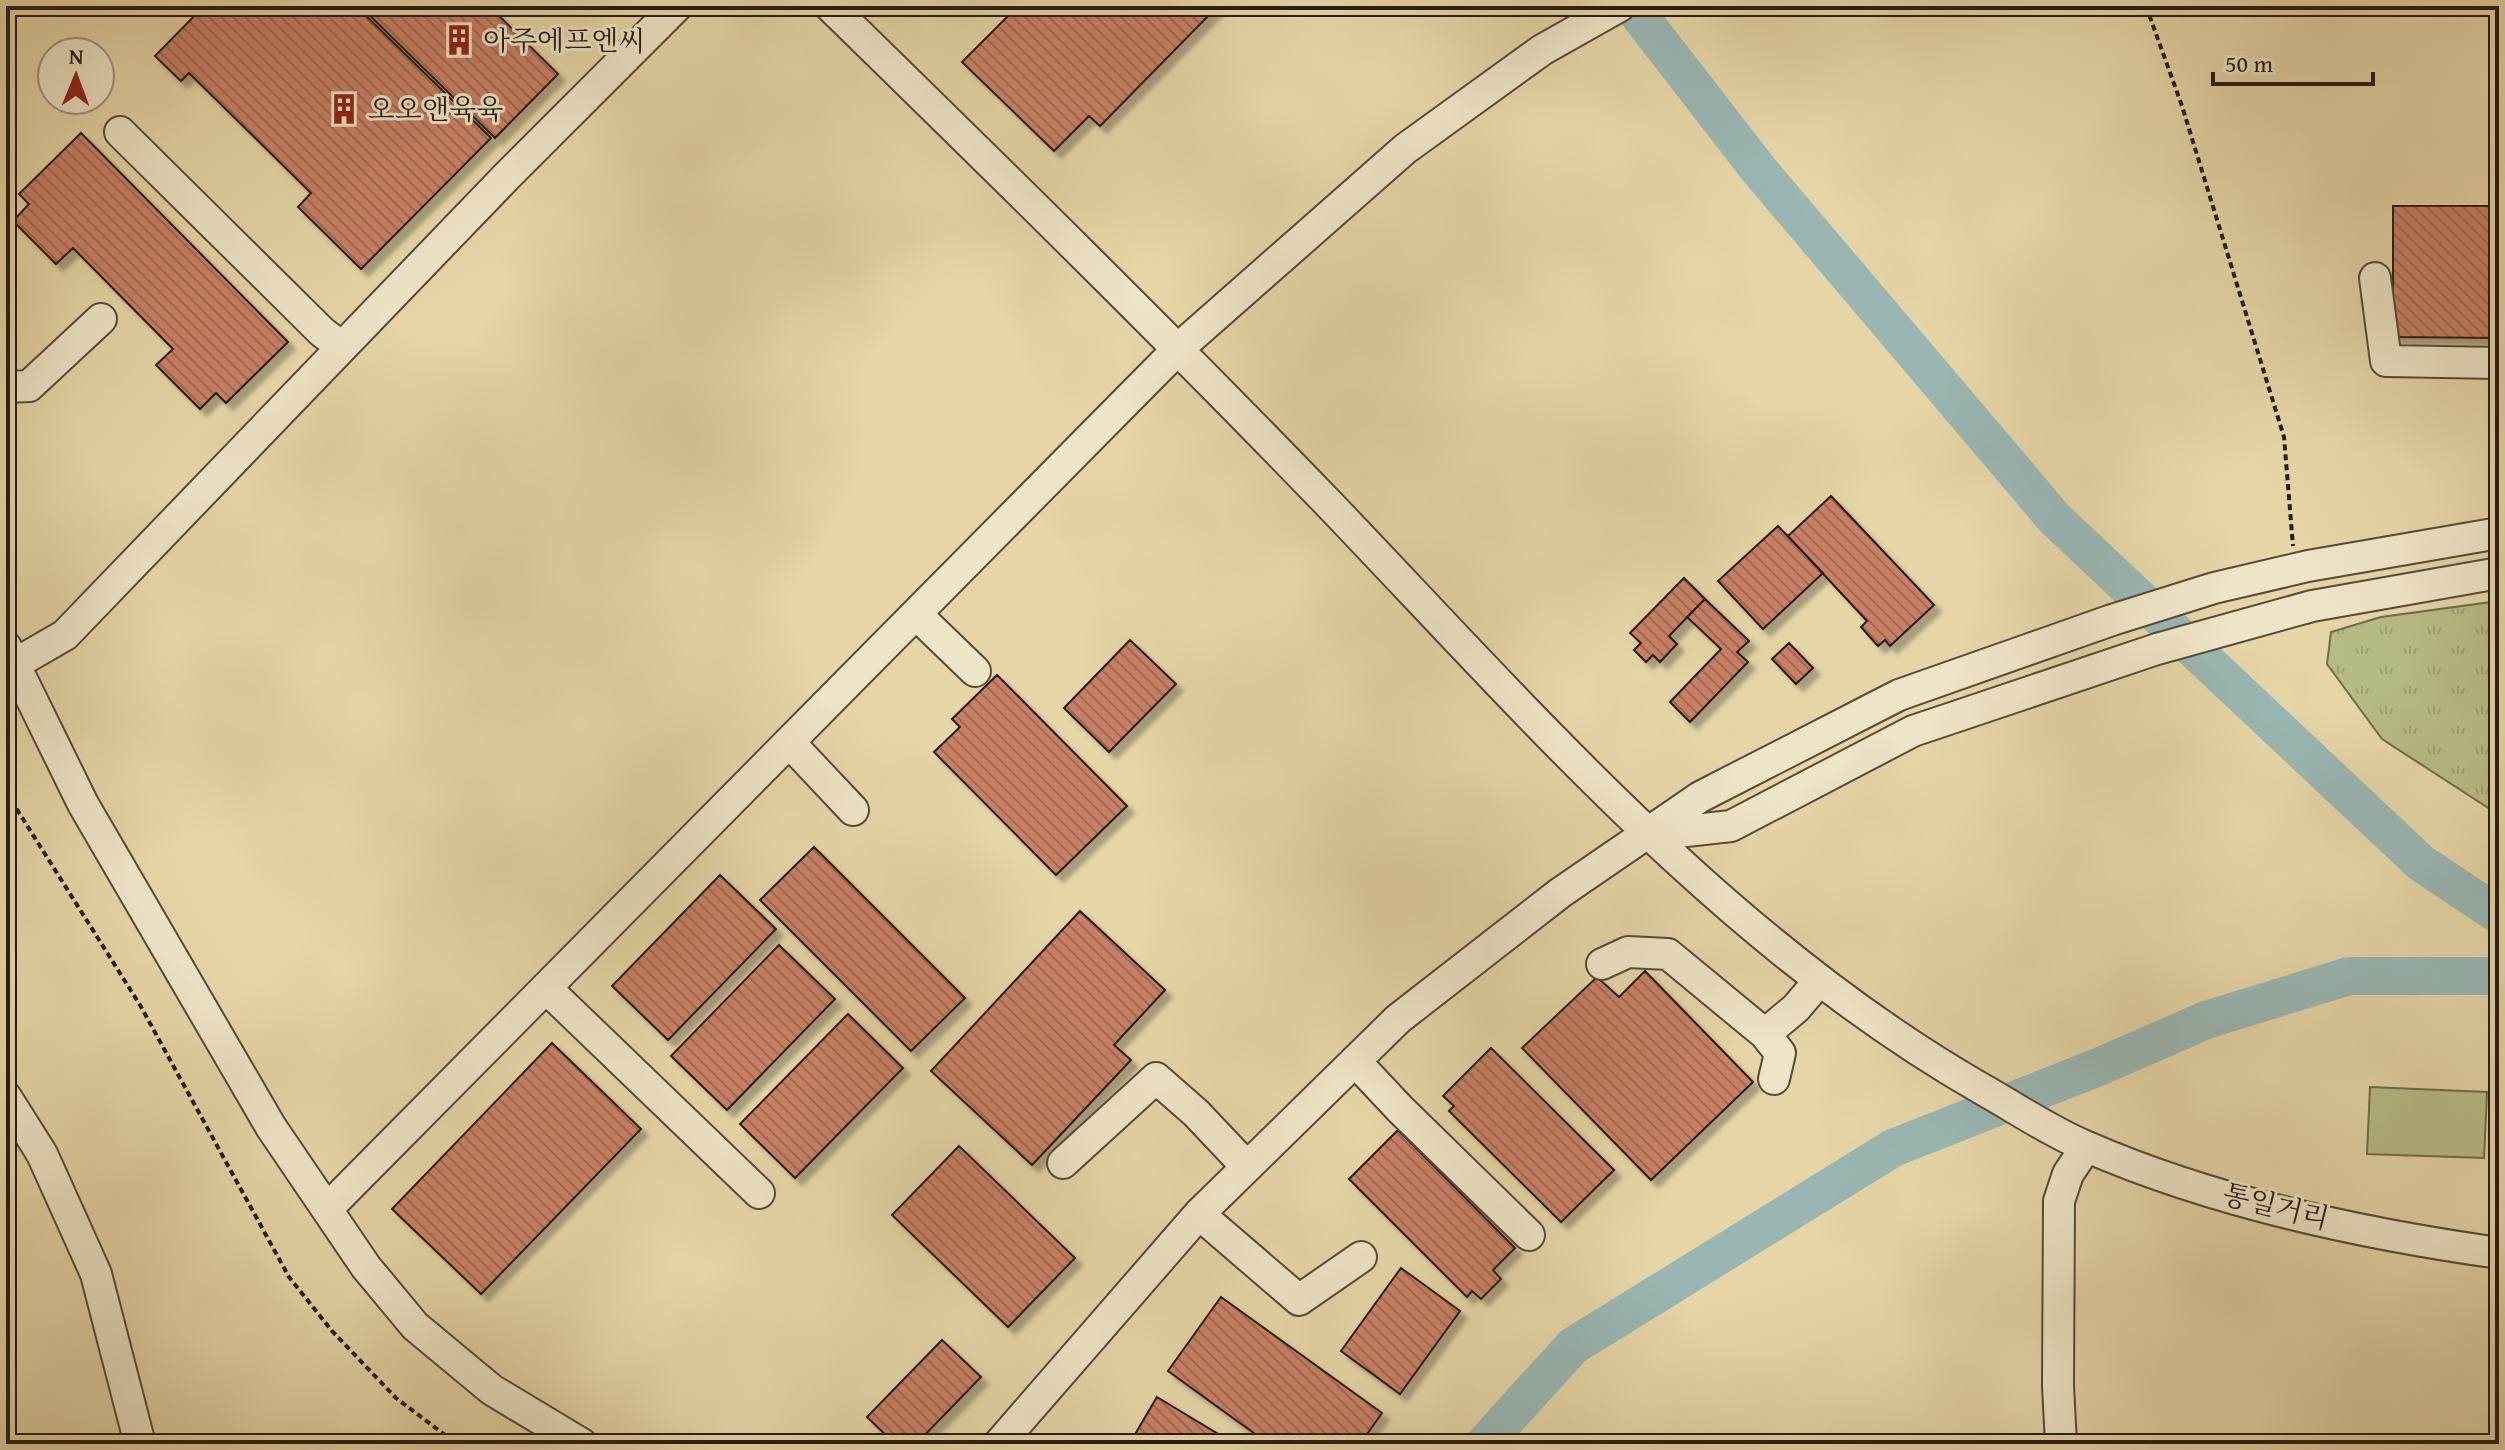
<svg xmlns="http://www.w3.org/2000/svg" width="2505" height="1450" font-family="'Gentium Book Plus','Noto Serif KR',serif">
<style>
.grass{fill:#b7bc85;stroke:#6f6c4c;stroke-width:2}
.park{fill:url(#park-tufts);stroke:#6f6c4c;stroke-width:2}
.lines{fill:none;stroke-linecap:round;stroke-linejoin:round}
.river{stroke:#99b6b2;stroke-width:38}
.building{fill:url(#building-back-hatch);stroke:#271c13;stroke-width:2;filter:url(#shadow)}
.minor-casing{stroke:#564a38;stroke-width:34}
.path{stroke:#271c13;stroke-width:4;stroke-dasharray:6 4;stroke-linecap:butt}
.minor{stroke:#eee4c6;stroke-width:30}
.labels{text-anchor:middle;stroke-width:6;stroke-linejoin:round;paint-order:stroke}
.poi-label{font-size:28px;fill:#271c13;stroke:#eee4c6;text-anchor:start}
.street-label{font-size:28px;fill:#271c13;stroke:#eee4c6}
</style>
<defs>
<pattern id="park-tufts" width="24" height="20" patternUnits="userSpaceOnUse" patternTransform="scale(2)"><rect width="24" height="20" fill="#b7bc85"/><path d="M3 7l-1-3M5 7V3M7 7l1-3M15 17l-1-3M17 17v-4M19 17l1-3" fill="none" stroke="#9da172"/></pattern>
<pattern id="building-back-hatch" width="6" height="6" patternUnits="userSpaceOnUse" patternTransform="scale(2)"><rect width="6" height="6" fill="#c88066"/><path d="M-1 5l2 2M0 0l6 6M5-1l2 2" fill="none" stroke="#a26853"/></pattern>
<filter id="shadow"><feDropShadow dx="7" dy="7" stdDeviation="2" flood-color="#0004"/></filter>
</defs>
<rect width="100%" height="100%" fill="#e5d5a7"/>
<filter id="stains"><feTurbulence type="fractalNoise" baseFrequency=".0025" numOctaves="4"/><feColorMatrix values="0 0 0 0 .2 0 0 0 0 .09 0 0 0 0 .02 0 0 0 .5 -.17"/></filter>
<radialGradient id="worn" r=".72"><stop offset=".6" stop-color="#630" stop-opacity="0"/><stop offset="1" stop-color="#630" stop-opacity=".3"/></radialGradient>
<path class="grass" d="M2370 1087 2487 1092 2484 1158 2367 1154Z"/>
<path class="park" d="M2499 601V815L2382 739 2327 664 2331 632 2381 617Z"/>
<g class="lines">
<path class="river" d="M1632 6 1759 170 2055 519 2421 863 2499 915
M1484 1444 1573 1346 1893 1148 2101 1066 2206 1020 2349 976H2499"/>
</g>
<path class="building" d="M204 6H356L491 138 361 269 298 207 311 193 189 73 181 81 155 56Z
M360 6H489L558 74 495 138Z
M1018 6H1218L1100 126 1089 116 1054 151 962 62Z
M81 133 288 342 226 403 216 393 200 409 156 365 173 349 73 248 56 264 13 221 29 204 19 194Z
M2393 206H2499V338L2393 337Z
M1831 496 1934 605 1890 646 1885 640 1878 646 1861 627 1867 621 1788 536Z
M1778 526 1823 573 1763 629 1718 581Z
M1684 578 1705 599 1669 636 1677 644 1660 662 1653 655 1646 662 1634 650 1641 643 1630 633Z
M1705 599 1749 641 1737 652 1748 662 1690 722 1670 702 1721 649 1687 617Z
M1130 640 1176 684 1109 752 1064 708Z
M1789 643 1813 668 1796 684 1772 659Z
M997 675 1127 806 1056 875 934 752 960 727 952 719Z
M814 847 965 998 911 1051 760 900Z
M720 875 776 929 668 1040 612 986Z
M1080 911 1165 990 1114 1045 1131 1060 1032 1165 931 1071Z
M779 945 835 999 727 1110 671 1056Z
M1645 971 1753 1082 1651 1180 1522 1048 1597 977 1619 997Z
M848 1014 903 1068 795 1178 740 1124Z
M552 1043 641 1129 481 1294 392 1209Z
M1491 1048 1614 1170 1561 1222 1449 1111 1454 1106 1443 1096Z
M1398 1130 1515 1248 1493 1270 1501 1279 1481 1299 1472 1291 1467 1297 1349 1179Z
M959 1146 1075 1258 1008 1327 892 1215Z
M1401 1268 1460 1311 1400 1394 1341 1351Z
M1221 1297 1382 1413 1360 1444H1269L1168 1371Z
M942 1340 981 1377 916 1444H895L867 1417Z
M1157 1397 1228 1440 1226 1444H1146L1134 1436Z"/>
<g class="lines">
<defs>
<path id="minor" d="M830 6C999 171 1167 336 1331 506 1532 716 1727 943 1982 1089 2016 1108 2049 1131 2085 1146 2211 1201 2363 1234 2499 1253
M120 132 322 332 342 347
M2375 278 2386 361 2499 363
M6 387 29 386 101 319
M916 614 975 671
M6 647 83 804 271 1127 366 1267 415 1326 492 1390 582 1444
M13 665 65 635 508 175 677 6
M789 742 853 810
M1650 835 1731 826 1913 731 2157 649 2312 606 2499 573
M1602 964 1628 952 1668 954 1765 1034 1780 1053 1774 1079
M546 988 759 1193
M1765 1034 1796 1008 1819 981
M1355 1061 1400 1109 1529 1235
M6 1097 42 1154 96 1274 140 1444
M1063 1163 1156 1078 1196 1113 1247 1167
M327 1209 1179 348 1405 149 1542 50 1620 6
M1199 1214 1299 1300 1361 1257
M999 1444 1199 1214 1398 1019 1560 893 1700 797 1899 695 2112 620 2214 588 2308 566 2499 533
M2061 1444 2058 1386 2059 1201 2068 1174 2086 1147"/>
</defs>
<use href="#minor" class="minor-casing"/>
<path class="path" d="M2146 6 2182 106 2284 437 2293 546
M6 792 140 1005 289 1277 332 1331 396 1398 457 1444"/>
<use href="#minor" class="minor"/>
</g>
<defs>
<symbol id="building-bare" viewBox="-9 -9 18 18"><path d="M-4-6H4V6H1V3H-1V6H-4ZM-2.5-4.3h1.7v1.8h-1.7ZM.8-4.3h1.7v1.8H.8ZM-2.5-1h1.7V.8h-1.7ZM.8-1h1.7V.8H.8Z" fill="#8f2418" stroke="#eee4c6" stroke-width="2.5" paint-order="stroke"/></symbol>
</defs>
<g fill-rule="evenodd">
<use href="#building-bare" x="437" y="18" width="44" height="44"/>
<use href="#building-bare" x="322" y="87" width="44" height="44"/>
</g>
<g class="labels">
<g class="poi-label">
<text x="483" y="50">아주에프엔씨</text>
<text x="368" y="119">오오앤육육</text>
</g>
<g class="street-label">
<text transform="translate(2276 1206) rotate(14)" y="10">통일거리</text>
</g>
</g>
<rect width="2505" height="1450" fill="none" stroke="#e5d5a7" stroke-width="32"/>
<rect x="8" y="8" width="2489" height="1434" fill="none" stroke="#271c13" stroke-width="4"/>
<rect x="16" y="16" width="2473" height="1418" fill="none" stroke="#271c13" stroke-width="2"/>
<g transform="translate(76 76) rotate(1)"><circle r="38" fill="#eee4c6" stroke="#9e947e" stroke-width="2"/>
<path d="M0-6L14 30L0 20L-14 30Z" fill="#8f2418"/>
<text y="-12" font-size="22" font-weight="bold" text-anchor="middle" fill="#271c13">N</text>
</g>
<path d="M2213 72v12h160v-12" fill="none" stroke="#271c13" stroke-width="4"/>
<text x="2225" y="72" font-size="24" fill="#271c13" stroke="#eee4c6" stroke-width="6" paint-order="stroke">50 m</text>
<rect width="100%" height="100%" filter="url(#stains)"/>
<rect width="100%" height="100%" fill="url(#worn)"/>
</svg>
